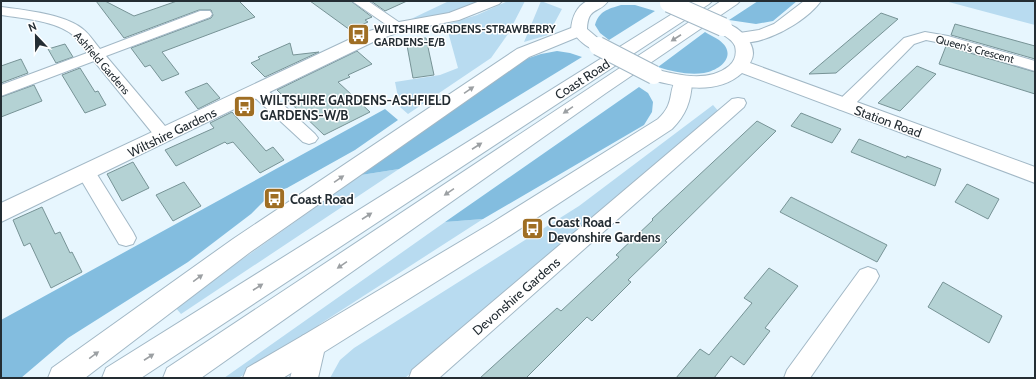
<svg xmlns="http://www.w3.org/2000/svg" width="1036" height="379" font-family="Cabin,sans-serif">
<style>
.green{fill:#b8dbf0}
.forest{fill:#83bddf}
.building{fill:#b4d2d4;stroke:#779396}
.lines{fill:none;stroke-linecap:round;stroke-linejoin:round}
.street-casing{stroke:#a2b8c6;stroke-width:2}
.secondary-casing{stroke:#a2b8c6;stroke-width:2}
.primary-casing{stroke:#a2b8c6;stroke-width:2}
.highway-casing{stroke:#a2b8c6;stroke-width:2}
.street{fill:#fff;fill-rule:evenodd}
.secondary{fill:#fff;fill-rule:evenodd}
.primary{fill:#fff;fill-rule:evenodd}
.highway{fill:#fff;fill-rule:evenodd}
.primary-bridge-casing{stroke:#a2b8c6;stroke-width:20;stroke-linecap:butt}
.primary-bridge{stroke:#fff;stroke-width:18}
.oneway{fill:#9ca0a3}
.labels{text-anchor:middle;stroke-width:3;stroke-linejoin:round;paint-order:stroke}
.far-poi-label{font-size:11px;font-weight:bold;fill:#242d33;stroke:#fff;text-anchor:start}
.far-street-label{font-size:11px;fill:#242d33;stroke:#fff}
.street-label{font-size:13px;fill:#242d33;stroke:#fff}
.poi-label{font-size:13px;font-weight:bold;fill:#242d33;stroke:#fff;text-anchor:start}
</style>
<rect width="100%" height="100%" fill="#e7f6fe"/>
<path class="green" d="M449 1H481C458 12 436 16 411 19Z
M508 1H525L508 34 491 58 408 114 400 107 395 82 440 75 458 68 447 28 448 24 477 15Z
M541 1 562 9 548 35 524 42Z
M945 1H1035V25Z
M713 105 720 113 405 378H330L340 360 354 348 579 206Z
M399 169 181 314 175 307 361 175Z
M483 219 320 324 303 343 238 378H224L445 222Z"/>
<path class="forest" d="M758 1H797L773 21 756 24 729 20Z
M621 5H635L655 11 609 40 600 33 595 25C599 11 608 9 621 5Z
M705 32C709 35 715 37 719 40 738 54 722 70 704 73 689 75 673 72 658 67Z
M557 51 570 53 582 57 399 169 361 175 523 60 541 54Z
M639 87 648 93 653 102 652 112 644 125 483 219 445 222Z
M385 109 398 120 355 150 287 188 272 193 251 214 188 262 68 338 21 378H1V320Z"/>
<path class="building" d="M96 1H105L134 16 177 1H239L255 17 162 52 179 74 162 81 150 65 145 67 131 48 211 18 213 15 211 10H199L124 38Z
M310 1H351L372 17 365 20 368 22 350 30Z
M371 1H407L385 11Z
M881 13 898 19 836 73 809 74Z
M955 24 1035 46V59L951 35Z
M426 38 434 75 413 78 406 40Z
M290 43 293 55 319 52 265 77 251 63 260 59 258 57Z
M65 44 73 57 56 63 48 49Z
M946 46 1035 72V94L939 64Z
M357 51 372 64 348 75 350 77 338 82 370 112 324 135 277 90Z
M21 59 28 73 1 83V66Z
M917 66 936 74 900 111 878 103Z
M80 68 95 92 98 91 106 105 85 113 62 75Z
M207 83 220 98 198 109 185 92Z
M34 85 42 101 1 117V97Z
M232 112 266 151 273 147 284 160 260 173 233 142 227 144 225 142 176 166 165 150 214 128 210 123Z
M801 113 841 129 832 143 791 126Z
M757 121 776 131 665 241 667 242 628 280 631 282 592 321 587 317 526 378H480L557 308 561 311 619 257 616 255 653 220 652 219Z
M859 139 906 158 907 156 941 169 935 186 851 152Z
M133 162 149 188 122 201 107 174Z
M184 182 201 206 173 221 156 195Z
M967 184 999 199 988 219 955 202Z
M791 197 887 245 877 262 780 212Z
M42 207 55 234 60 232 70 253 72 252 82 272 51 288 30 243 24 246 13 220Z
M769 268 798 286 765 328 770 331 744 365 731 356 714 378H676L700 349 709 355 752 303 744 298Z
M943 282 1002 316 989 343 928 307Z"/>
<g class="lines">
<defs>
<path id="street" d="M352 1H368L406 27 404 30H394Z
M1 7C24 10 66 14 84 30 90 35 94 42 100 49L200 11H210L212 14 210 17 106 56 170 132 173 136 170 140 164 142 158 140 94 61 1 96V85L87 53C83 47 79 41 74 36 58 21 21 18 1 15Z
M925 32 948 36 1035 61V71L941 43 926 40 914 44 850 109 844 110 838 109 836 105 838 101 904 38Z
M258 86 264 87 315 134 318 138 315 142 309 144 303 142 252 95 250 91 252 87Z
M738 98 744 99 746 103 744 107 439 378H409L412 370 732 99Z
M86 166 93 168 133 232 136 238 133 244 126 246 119 244 77 173 79 168Z
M868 267 876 270 879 276 876 282 810 378H784L787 370 860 270Z"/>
<path id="secondary" d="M480 1H502L499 4 459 20 402 31 375 41 1 222V203L363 33 399 22 449 13Z
M804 1H821C805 23 760 48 733 42L731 38 733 34 759 30 774 24Z
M683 76 689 78 692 82C691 101 686 115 672 129L506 238 324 352 318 378H290L302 336 490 224 658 119C676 102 667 92 677 78Z"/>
<path id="primary" d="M587 1H608C599 14 588 6 587 29L607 46 604 50C591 53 578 40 571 30 572 17 576 7 587 1Z
M723 22C739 26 761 46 750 63L1035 167V183L742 73C717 96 678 87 648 79L645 75 648 71 654 69C678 75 708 83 729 66 735 61 737 54 735 46 731 37 720 35 715 27L717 24Z"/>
<path id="highway" d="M693 1H712L709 4 141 378H102L106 368Z
M721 1H740L737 4 606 93 201 378H163L167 368Z
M579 25 585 26 587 30 585 34 529 57 249 253 85 378H48L52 368 233 239 517 49Z
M312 332 322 336 326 345 322 354 283 378H243L247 368 302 336Z"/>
</defs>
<use href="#street" class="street-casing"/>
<use href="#secondary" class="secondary-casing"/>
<use href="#primary" class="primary-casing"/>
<use href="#highway" class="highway-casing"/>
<use href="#street" class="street"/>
<use href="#secondary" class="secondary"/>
<use href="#primary" class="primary"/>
<use href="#highway" class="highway"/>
<defs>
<path id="primary-bridge" d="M669 3 723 27
M598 46 654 75"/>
</defs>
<use href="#primary-bridge" class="primary-bridge-casing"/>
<use href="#primary-bridge" class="primary-bridge"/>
</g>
<defs><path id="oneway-solid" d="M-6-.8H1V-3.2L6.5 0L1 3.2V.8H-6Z"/></defs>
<g class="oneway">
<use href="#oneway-solid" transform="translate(676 38) rotate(147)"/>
<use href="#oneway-solid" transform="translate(469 90) rotate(-34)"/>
<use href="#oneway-solid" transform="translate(568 110) rotate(146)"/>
<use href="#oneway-solid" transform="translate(477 146) rotate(-33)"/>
<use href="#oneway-solid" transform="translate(339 179) rotate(-34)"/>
<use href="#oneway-solid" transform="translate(449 192) rotate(146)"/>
<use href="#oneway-solid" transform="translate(367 216) rotate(-33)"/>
<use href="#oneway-solid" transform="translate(342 265) rotate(146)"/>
<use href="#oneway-solid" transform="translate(198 278) rotate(-36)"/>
<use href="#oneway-solid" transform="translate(258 287) rotate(-33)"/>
<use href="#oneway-solid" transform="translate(94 355) rotate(-36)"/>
<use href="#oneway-solid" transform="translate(149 357) rotate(-33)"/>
</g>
<defs>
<symbol id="bus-square" viewBox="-11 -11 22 22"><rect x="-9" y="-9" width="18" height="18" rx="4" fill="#9f6e23" stroke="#fff"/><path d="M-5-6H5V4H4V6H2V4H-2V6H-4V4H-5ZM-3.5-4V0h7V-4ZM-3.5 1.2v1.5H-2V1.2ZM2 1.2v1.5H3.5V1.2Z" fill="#fff"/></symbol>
</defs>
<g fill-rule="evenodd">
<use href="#bus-square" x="346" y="22" width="25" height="25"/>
<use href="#bus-square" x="232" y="94" width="25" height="25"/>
<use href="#bus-square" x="262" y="186" width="25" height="25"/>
<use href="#bus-square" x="520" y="216" width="25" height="25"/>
</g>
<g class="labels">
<g class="far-poi-label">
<text x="374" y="33">WILTSHIRE GARDENS-STRAWBERRY<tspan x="374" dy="13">GARDENS-E/B</tspan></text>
</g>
<g class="far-street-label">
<text transform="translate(975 49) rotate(15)" y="4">Queen's Crescent</text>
<text transform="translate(102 63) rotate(49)" y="4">Ashfield Gardens</text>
</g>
<g class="street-label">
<text transform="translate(582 79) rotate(-33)" y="5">Coast Road</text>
<text transform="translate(888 121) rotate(20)" y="5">Station Road</text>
<text transform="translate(172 132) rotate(-26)" y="5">Wiltshire Gardens</text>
<text transform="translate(516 296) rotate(-41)" y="5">Devonshire Gardens</text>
</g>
<g class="poi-label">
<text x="260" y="105">WILTSHIRE GARDENS-ASHFIELD<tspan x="260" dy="15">GARDENS-W/B</tspan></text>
<text x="290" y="204">Coast Road</text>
<text x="548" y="227">Coast Road -<tspan x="548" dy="15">Devonshire Gardens</tspan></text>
</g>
</g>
<rect width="1036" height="379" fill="none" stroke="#242d33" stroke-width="4"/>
<g transform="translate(36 36) rotate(338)" stroke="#ffffff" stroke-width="3" paint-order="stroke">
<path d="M0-3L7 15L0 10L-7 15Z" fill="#242d33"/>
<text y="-6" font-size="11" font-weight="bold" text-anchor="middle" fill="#242d33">N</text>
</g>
</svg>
